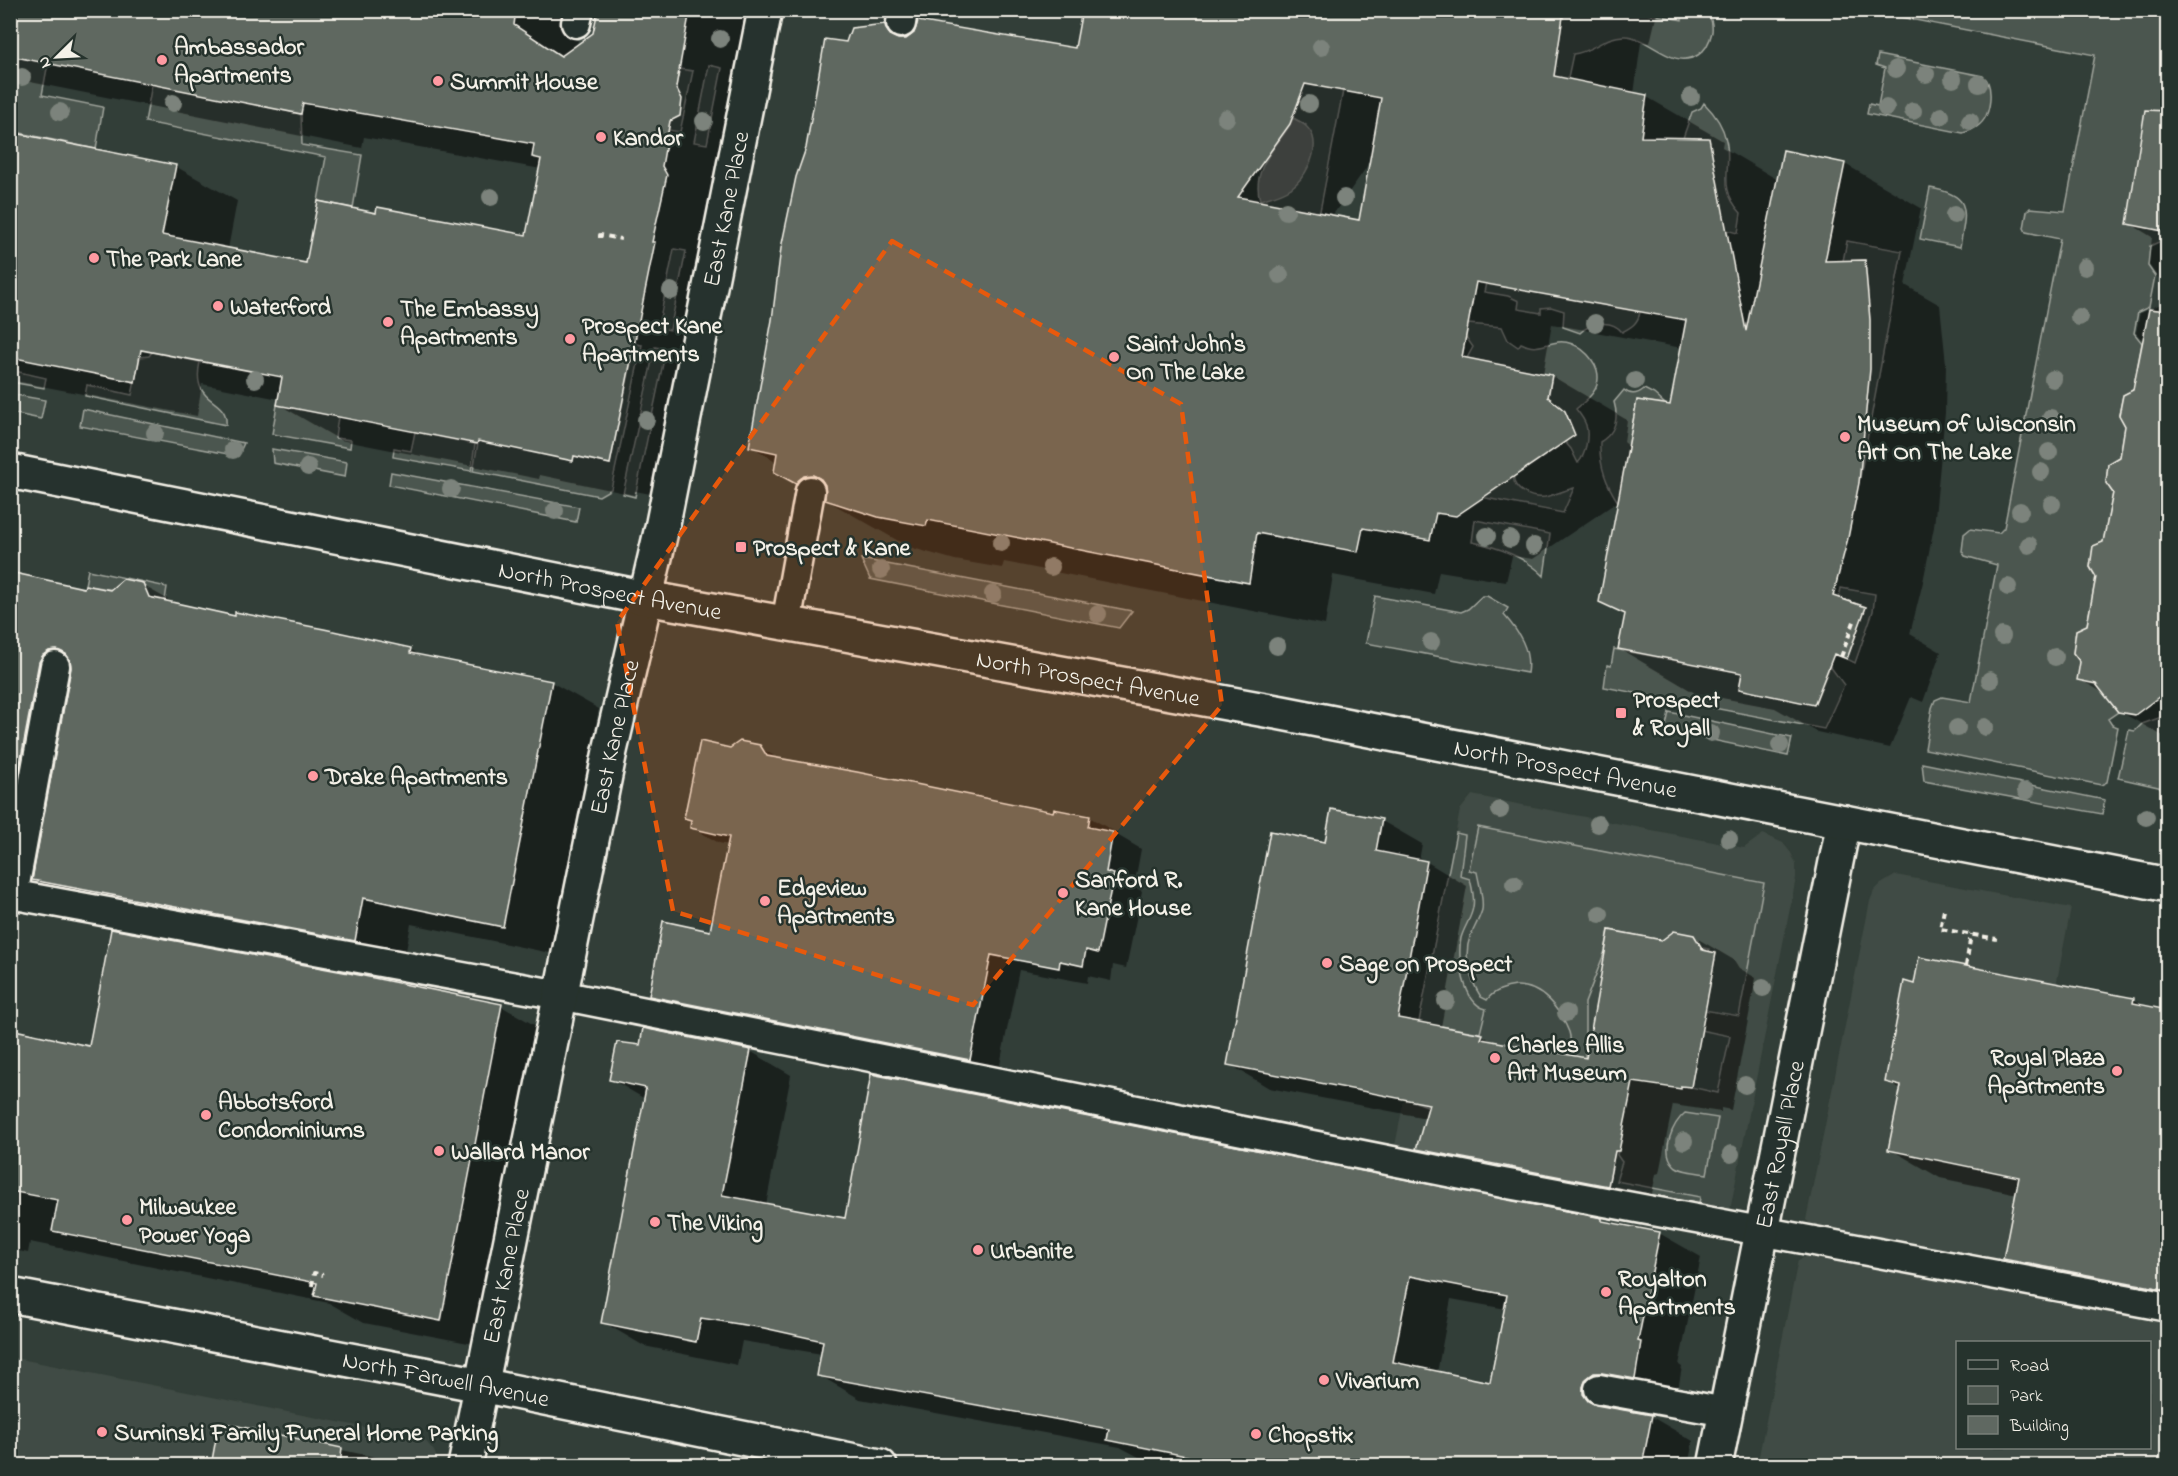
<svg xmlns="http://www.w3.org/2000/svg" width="2178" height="1476" font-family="'Indie Flower',sans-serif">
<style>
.built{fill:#404b44;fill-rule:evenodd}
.green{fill:#4c564f;stroke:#a0a49c;stroke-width:1.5}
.water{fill:#727972;stroke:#a6a9a1;stroke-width:1.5}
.shadow{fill:#0007;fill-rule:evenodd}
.building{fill:#5f6861;stroke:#f4f1e8;stroke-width:1.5;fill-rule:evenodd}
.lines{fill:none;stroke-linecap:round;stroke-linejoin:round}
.service-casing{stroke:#f4f1e8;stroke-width:33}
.minor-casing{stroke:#f4f1e8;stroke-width:38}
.secondary-casing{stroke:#f4f1e8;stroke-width:38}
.path{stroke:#f4f1e8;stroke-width:4;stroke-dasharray:6 4.5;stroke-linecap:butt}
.service{stroke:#26332d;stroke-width:28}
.minor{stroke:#26332d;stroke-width:33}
.secondary{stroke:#26332d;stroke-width:33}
.tree{fill:#7c837b}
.marked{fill:#e8590c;fill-opacity:0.2;stroke:#e8590c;stroke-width:4.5;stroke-dasharray:12 8;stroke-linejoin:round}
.poi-dot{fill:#ff9aa2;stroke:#26332d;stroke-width:2}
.labels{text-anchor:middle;stroke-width:5;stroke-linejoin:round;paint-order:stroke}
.poi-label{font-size:24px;font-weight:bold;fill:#f4f1e8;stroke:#26332d;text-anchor:start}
.street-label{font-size:24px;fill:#f4f1e8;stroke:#26332d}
</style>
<rect width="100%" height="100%" fill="#323e38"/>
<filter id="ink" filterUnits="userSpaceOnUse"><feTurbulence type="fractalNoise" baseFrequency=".0167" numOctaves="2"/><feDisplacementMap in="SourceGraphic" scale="12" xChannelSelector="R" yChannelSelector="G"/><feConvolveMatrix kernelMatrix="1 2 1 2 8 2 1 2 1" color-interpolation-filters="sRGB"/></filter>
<g filter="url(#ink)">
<path class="built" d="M1472 795 1744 848 1763 834 1783 843 1791 853 1796 864V878L1730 1210 1395 1146 1460 810Z
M1896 875 2071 908 2003 1262 1813 1226 1806 1220 1870 901 1874 891 1881 884Z
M1810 1255 2167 1322V1465L1757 1466 1798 1260ZM1958 1342H2150V1448H1958Z
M10 1357 424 1439 434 1451 440 1465H11Z"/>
<path class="green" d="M1564 11H1635L1682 20 1684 11H1706C1711 18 1713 23 1712 32 1710 41 1706 50 1698 55 1672 71 1650 37 1625 36 1606 35 1591 53 1573 54L1567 82 1553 79Z
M1869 11H2167V158L2127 224 2163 231 2161 241 2150 246 2148 266 2155 276 2149 307 2138 312 2134 333 2142 343 2133 390 2123 395 2119 415 2125 426 2120 457 2108 464 2106 483 2113 493 2103 542 2093 547 2090 567 2096 577 2087 625 2076 630 2073 653 2080 662 2113 687 2112 704 2118 712 2108 719 2112 725 2118 727 2107 782 2101 785 1925 749 1932 708 1935 700 1942 697 1971 702 1997 565 1965 556 1962 551 1964 534 1970 529 1999 533 2004 528 2060 239 2026 232 2024 228 2027 211 2030 208 2065 211 2095 55Z
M1355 28 1316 232 1268 215 1260 200 1291 188 1306 125 1293 118 1299 93 1298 81Z
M1878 55 1983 76C1993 83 1991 105 1986 116 1982 125 1972 131 1963 133L1867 114 1869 104 1878 106 1885 68 1876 65Z
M10 56 48 63 42 95 103 107 96 149 11 131Z
M709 65 722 68 707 144 694 142Z
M679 69 693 71 680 132 668 130 670 121 680 115 676 87Z
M152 84 301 114 302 145 362 155 353 208 318 201 326 157 145 122Z
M1704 103C1714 113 1723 125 1726 140 1733 168 1716 186 1741 213L1738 233 1719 228 1683 138 1692 112 1701 108Z
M1930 188C1973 195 1966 211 1960 247L1920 239Z
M1847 241 1902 251 1859 483 1870 369V320L1865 260 1843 261Z
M674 249 686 251 670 330 658 328Z
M1486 283 1640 312C1638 323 1632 327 1622 332 1612 319 1591 322 1580 333L1563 327 1564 311 1551 307 1541 308V313L1518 309 1519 301 1508 296 1484 292Z
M1468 324 1502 327 1508 340 1518 347 1521 343C1536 351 1543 344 1558 342 1575 340 1592 355 1597 370 1602 389 1588 399 1576 409 1580 414 1584 419 1586 425 1589 436 1586 455 1578 463L1571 449 1565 442C1574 422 1569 409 1548 400L1552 375 1467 358 1473 347 1466 337Z
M635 344 642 345 611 489 599 496 473 471 479 437 573 461 574 456 610 464Z
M655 347 666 349 635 497 623 494Z
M152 352 200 362C190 407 229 396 226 425L85 396 87 385 132 395 140 357 149 356Z
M10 370 46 378 44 388 11 382Z
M1644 389 1654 394 1665 404 1637 400 1618 502C1605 483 1599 464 1600 442 1615 433 1619 419 1614 402L1624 390C1631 396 1638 394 1644 389Z
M10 394 45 400 41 419 11 413Z
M277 405 338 417 335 438 351 440 350 448 272 434Z
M83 409 244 443 238 456 80 426Z
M415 432 475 444 471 471 393 457 394 448 411 451Z
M272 449 347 462 345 477 273 463Z
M391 472 579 507 576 522 389 485Z
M1514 475C1511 490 1532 499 1545 497 1555 495 1564 490 1574 488L1563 513 1440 489Z
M1475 520 1550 534 1544 576C1527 558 1496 546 1472 542Z
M861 559 1132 611 1119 628 870 579Z
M88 570 167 587 165 600 147 597 121 581 114 587V590L85 585Z
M1841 588 1875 594 1873 611 1855 663 1847 659 1866 607 1839 598Z
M1375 596 1461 612 1468 609 1482 596H1487L1508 608 1504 615C1519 632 1531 650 1527 673L1366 643Z
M1614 649 1742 673 1739 689 1814 705 1830 666 1844 685 1824 729 1604 687 1607 665 1611 666Z
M1669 712 1792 738 1788 756 1665 730Z
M2167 715V789L2118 778 2129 730 2135 731 2142 724Z
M1922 763 2105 800 2102 814 1924 781Z
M1478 827 1764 883 1739 1016 1698 1009 1709 989 1716 953 1709 951V949L1609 930 1605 951 1585 1003V1064L1570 1061 1572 1054C1568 1046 1572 1040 1569 1032 1560 1010 1542 985 1516 986 1506 987 1493 991 1487 1000L1481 997C1470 980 1463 956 1470 937 1474 928 1479 920 1482 910 1484 898 1479 884 1477 872L1469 870Z
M1456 833 1465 835 1460 876 1470 879C1472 888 1475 898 1473 907 1472 917 1464 927 1461 938 1457 957 1463 1004 1486 1009L1480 1033 1442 1026 1427 1106 1404 1098Z
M1695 1029 1730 1036 1718 1093 1691 1087 1697 1052Z
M1685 1113 1718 1118 1707 1174C1698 1172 1680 1172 1674 1165 1660 1151 1673 1123 1685 1113Z
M1615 1150 1618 1151 1617 1155 1622 1162 1616 1181 1700 1197 1699 1204 1608 1186Z"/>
<path class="water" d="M1293 118C1301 122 1310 127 1313 137 1318 154 1305 178 1291 188 1283 194 1271 197 1260 200 1251 170 1275 148 1290 125Z"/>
<path class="shadow" d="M10 10H582L577 47 595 34 599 10H766L671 498 635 491 634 495 540 475 539 479 340 440 278 404 279 399 202 384 197 416 10 380V133L175 166 237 201 228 249 307 265 377 215 527 236 541 169 364 137 362 148 10 78Z
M1084 10H1661L1657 13 1650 43 1641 42 1634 94 1647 97 1723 141 1722 147 1778 180 1784 152 1845 164 1921 208 1905 285 1940 305 1946 364 1945 413 1934 527 1923 582 1910 634 1941 652 1923 702 1911 697 1890 748 1817 732 1775 708 1695 693 1620 649 1626 616 1601 601 1620 500 1533 559 1512 556 1506 582 1439 571 1434 594 1333 575 1325 625 1004 562 1002 568 955 560 909 547 775 471 777 462 751 446 847 43 885 26 908 39 1076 50ZM1370 157 1372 158 1360 222 1332 216 1366 168ZM1552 324 1682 348 1671 406 1630 447 1624 442 1627 420 1552 376 1543 374Z
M2168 159V291L2149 265 2152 237 2129 223Z
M2168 301V736L2161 735 2119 711 2107 695 2079 679 2144 342 2136 333 2140 313Z
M10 574 86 589 110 591 142 585 176 604 410 649 423 657 551 682 599 709 550 953 411 924 403 967 84 908 36 880 42 854 10 847ZM33 658 71 680V683L32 661Z
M759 747 783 761 1054 814 1089 817 1117 833V835L1141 849 1134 887 1142 891 1126 968 1113 965 1111 981 1088 976 1087 983 1019 970 998 1075 679 1011 651 995 711 933 729 845 719 843 691 827 693 822 685 818 730 749Z
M1382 821 1422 844 1419 861 1427 862 1467 886 1441 1027 1482 1035 1495 1043 1587 1060 1663 941 1693 936 1734 960 1739 968 1756 978 1731 1110 1721 1108V1112L1673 1105 1659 1173 1656 1174 1649 1208 1458 1172 1418 1148 1426 1118 1269 1088 1229 1064 1326 843Z
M1915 986 2133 999 2147 1007 2168 1011V1309L2055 1287 2005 1258 2017 1194 1940 1178 1890 1149 1901 1090 1886 1081Z
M501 1006 550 1034 489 1347 364 1323 329 1303 30 1242 28 1253 10 1249V1030L90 1047Z
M641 1047 750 1051 791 1075 766 1205 846 1220H1602L1608 1223 1659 1233 1701 1257 1679 1365 1682 1367 1676 1401 1627 1402 1623 1412 1652 1417 1693 1441 1688 1466H1161L1150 1463 1120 1447 860 1399 819 1375 822 1354 742 1341 737 1365 644 1346 603 1322 645 1099 611 1079ZM1451 1299 1506 1309 1491 1384 1437 1373Z
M220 1424 384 1459 395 1466H193L195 1458 213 1462Z"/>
<path class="building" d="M10 10H516L514 25 561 56 593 33 598 10H690L676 87 682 99 680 116 670 121 662 166 667 175 652 242H655L610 464 574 456 573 461 478 441 477 444 277 405 282 377 141 350 135 382 10 357V132L176 165 162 235 306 263 318 201 376 213 377 207 526 235 541 159 532 157 534 144 303 103 301 114 10 56Z
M1082 10H1564L1554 76 1647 95 1641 137 1709 138 1746 331 1783 150 1845 163 1825 261 1865 260 1870 320V369L1859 483 1848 538 1833 596 1866 607 1847 659 1834 654 1814 705 1739 689 1742 673 1618 649 1625 614 1599 602 1637 400 1670 405 1686 320 1476 282 1462 357 1552 375 1548 397 1565 411 1575 435 1456 516 1436 513 1430 540 1363 528 1358 552 1257 533 1249 583 928 520 926 526 878 517 825 500V485L821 479 813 475 804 476 796 484 774 472 777 453 749 447 772 320 781 248 796 177 806 148 825 39 846 42 851 28 885 24 886 29 891 36 898 39H906L914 33 918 21 1075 48ZM1305 84 1381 98 1359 220 1238 197 1290 124Z
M2145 110 2168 111V232L2127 224Z
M2149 309 2168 311V690L2135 715 2118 712 2096 684 2077 680 2080 662 2073 653 2076 630 2087 625 2096 577 2090 567 2093 546 2103 542 2113 493 2106 483 2108 464 2120 457 2125 426 2119 415 2123 395 2133 390Z
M10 572 84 588 85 585 110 590 123 579 143 583 149 597 235 616V612L324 629 411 648 410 653 552 681 503 927 363 898 355 941 32 880 71 668 70 660 66 654 57 650 49 651 43 655 39 662 10 817Z
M700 741 730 748 740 741 760 745 767 756 857 772 1053 812 1054 809 1090 816 1088 827 1113 832 1106 872 1114 874 1098 953 1086 950 1083 966 1060 961 1059 968 991 955 970 1060 649 996 663 921 710 931 729 837 690 828 691 820 684 818Z
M1331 809 1382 819 1376 851 1427 861 1398 1018 1483 1034 1481 1039 1586 1058 1609 930 1662 940 1674 931 1694 935 1703 950 1716 953 1691 1087 1681 1086V1089L1633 1082 1619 1151H1615L1608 1186 1416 1149 1429 1104 1227 1065 1270 831 1325 842Z
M111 929 349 973 502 1004 441 1321 314 1296 317 1283 52 1231 58 1200 10 1191V1029L89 1046Z
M1919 957 2134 998 2133 1003 2168 1010V1290L2003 1259 2019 1177 1888 1150 1901 1086 1885 1082 1904 981 1914 984Z
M643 1028 751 1050 722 1195 845 1218 871 1074 1602 1218V1221L1660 1232 1638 1341 1641 1342 1635 1379 1602 1373H1594L1586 1379 1583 1387V1394L1588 1401 1596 1405 1652 1415 1642 1466H1235L1107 1440 1109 1429 817 1376 823 1341 764 1328 701 1318 696 1342 601 1323 646 1088 609 1080 617 1042 640 1045ZM1410 1276 1507 1295 1490 1382 1393 1362Z
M219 1422 342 1448 340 1466H211Z"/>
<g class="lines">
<defs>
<path id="service" d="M576 23 579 10
M901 23 903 10
M786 624 810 491
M10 894 560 995 1503 1183 2168 1307
M13 895 55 666
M1599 1389 1726 1412"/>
<g id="minor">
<path id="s1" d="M465 1466 610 751 663 523 765 10"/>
<path id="s2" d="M1715 1466 1844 822"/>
</g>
<g id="secondary">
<path id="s3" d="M10 471 646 598 1282 713 2168 885"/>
<path id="s4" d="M10 1295 481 1385 880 1466"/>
</g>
</defs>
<use href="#service" class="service-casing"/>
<use href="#minor" class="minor-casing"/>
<use href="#secondary" class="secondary-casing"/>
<path class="path" d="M600 238V235L621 239
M1841 657 1855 619
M1944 910 1940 929 1997 939
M1966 966 1971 934
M312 1286 314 1273 323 1275"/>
<use href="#service" class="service"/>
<use href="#minor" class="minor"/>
<use href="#secondary" class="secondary"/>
</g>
<g class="tree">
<circle cx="720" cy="39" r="9"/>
<circle cx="1321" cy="47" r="9"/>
<circle cx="1896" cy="69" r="9"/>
<circle cx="1926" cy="74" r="9"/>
<circle cx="22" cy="77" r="9"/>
<circle cx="1953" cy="79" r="9"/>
<circle cx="1979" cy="84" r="9"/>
<circle cx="1691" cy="97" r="9"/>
<circle cx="173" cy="103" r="9"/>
<circle cx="1309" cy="104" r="9"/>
<circle cx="1886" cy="108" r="9"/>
<circle cx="1913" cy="111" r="9"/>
<circle cx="60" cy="112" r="9"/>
<circle cx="1941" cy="116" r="9"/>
<circle cx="1226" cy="118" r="9"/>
<circle cx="704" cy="121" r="9"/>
<circle cx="1970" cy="121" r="9"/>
<circle cx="491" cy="197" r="9"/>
<circle cx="1344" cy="198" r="9"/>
<circle cx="1286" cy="211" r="9"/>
<circle cx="1954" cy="215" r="9"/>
<circle cx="2085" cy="267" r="9"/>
<circle cx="1280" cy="275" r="9"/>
<circle cx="671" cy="291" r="9"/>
<circle cx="2079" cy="317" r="9"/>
<circle cx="1595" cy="323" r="9"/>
<circle cx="255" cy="379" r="9"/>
<circle cx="2053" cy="379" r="9"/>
<circle cx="1635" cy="381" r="9"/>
<circle cx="2051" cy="418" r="9"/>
<circle cx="646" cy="420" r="9"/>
<circle cx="155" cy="433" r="9"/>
<circle cx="233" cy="450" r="9"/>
<circle cx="2049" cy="452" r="9"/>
<circle cx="308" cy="467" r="9"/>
<circle cx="2041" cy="472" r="9"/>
<circle cx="451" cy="489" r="9"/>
<circle cx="2052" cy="504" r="9"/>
<circle cx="555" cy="511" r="9"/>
<circle cx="2020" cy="511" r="9"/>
<circle cx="1487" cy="536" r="9"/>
<circle cx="1510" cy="539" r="9"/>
<circle cx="1001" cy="543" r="9"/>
<circle cx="2029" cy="545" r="9"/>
<circle cx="1534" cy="546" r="9"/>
<circle cx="1051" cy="567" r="9"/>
<circle cx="881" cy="570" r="9"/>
<circle cx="2008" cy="587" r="9"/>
<circle cx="993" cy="594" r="9"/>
<circle cx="1098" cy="614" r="9"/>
<circle cx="2002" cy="636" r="9"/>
<circle cx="1431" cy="642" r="9"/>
<circle cx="1277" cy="646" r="9"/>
<circle cx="2055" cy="657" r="9"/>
<circle cx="1990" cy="680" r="9"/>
<circle cx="1985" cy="727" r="9"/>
<circle cx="1957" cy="728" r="9"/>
<circle cx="1711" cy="733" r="9"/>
<circle cx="1780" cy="745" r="9"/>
<circle cx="2026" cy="791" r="9"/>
<circle cx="1500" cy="810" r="9"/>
<circle cx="2146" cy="817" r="9"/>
<circle cx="1598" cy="824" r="9"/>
<circle cx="1729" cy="839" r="9"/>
<circle cx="1514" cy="884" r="9"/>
<circle cx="1600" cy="914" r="9"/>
<circle cx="1763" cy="988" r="9"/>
<circle cx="1446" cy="1001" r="9"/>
<circle cx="1566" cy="1013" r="9"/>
<circle cx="1745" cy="1085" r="9"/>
<circle cx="1684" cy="1141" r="9"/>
<circle cx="1731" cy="1154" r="9"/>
</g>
</g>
<path class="marked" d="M892 241 1181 404 1222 705 973 1005 673 911 617 622Z"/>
<g class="poi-dot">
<circle cx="162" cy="60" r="6"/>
<circle cx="438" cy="81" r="6"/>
<circle cx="601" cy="137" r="6"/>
<circle cx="94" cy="258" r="6"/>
<circle cx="218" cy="306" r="6"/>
<circle cx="388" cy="322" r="6"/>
<circle cx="570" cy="339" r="6"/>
<circle cx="1114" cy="357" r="6"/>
<circle cx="1845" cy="437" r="6"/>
<rect x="735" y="541" width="12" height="12" rx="3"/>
<rect x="1615" y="707" width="12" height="12" rx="3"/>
<circle cx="313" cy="776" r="6"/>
<circle cx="1063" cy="893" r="6"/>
<circle cx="765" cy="901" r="6"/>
<circle cx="1327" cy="963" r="6"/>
<circle cx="1495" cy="1058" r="6"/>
<circle cx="2117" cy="1071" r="6"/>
<circle cx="206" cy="1115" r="6"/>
<circle cx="439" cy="1151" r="6"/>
<circle cx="127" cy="1220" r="6"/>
<circle cx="655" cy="1222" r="6"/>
<circle cx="978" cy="1250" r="6"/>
<circle cx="1606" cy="1292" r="6"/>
<circle cx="1324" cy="1380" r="6"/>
<circle cx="102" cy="1432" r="6"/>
<circle cx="1256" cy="1434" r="6"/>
</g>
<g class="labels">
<g class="poi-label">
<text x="174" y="54">Ambassador<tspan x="174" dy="28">Apartments</tspan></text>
<text x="450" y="89">Summit House</text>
<text x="613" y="145">Kandor</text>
<text x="106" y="266">The Park Lane</text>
<text x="230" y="314">Waterford</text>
<text x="400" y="316">The Embassy<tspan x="400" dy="28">Apartments</tspan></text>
<text x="582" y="333">Prospect Kane<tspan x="582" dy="28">Apartments</tspan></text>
<text x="1126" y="351">Saint John's<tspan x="1126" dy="28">On The Lake</tspan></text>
<text x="1857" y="431">Museum of Wisconsin<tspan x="1857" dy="28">Art On The Lake</tspan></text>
<text x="753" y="555">Prospect &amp; Kane</text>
<text x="1633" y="707">Prospect<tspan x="1633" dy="28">&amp; Royall</tspan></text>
<text x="325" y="784">Drake Apartments</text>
<text x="1075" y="887">Sanford R.<tspan x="1075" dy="28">Kane House</tspan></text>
<text x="777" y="895">Edgeview<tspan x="777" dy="28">Apartments</tspan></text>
<text x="1339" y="971">Sage on Prospect</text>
<text x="1507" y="1052">Charles Allis<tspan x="1507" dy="28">Art Museum</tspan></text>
<text x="2105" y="1065" text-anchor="end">Royal Plaza<tspan x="2105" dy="28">Apartments</tspan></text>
<text x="218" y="1109">Abbotsford<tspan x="218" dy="28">Condominiums</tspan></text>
<text x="451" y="1159">Wallard Manor</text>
<text x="139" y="1214">Milwaukee<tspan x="139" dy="28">Power Yoga</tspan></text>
<text x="667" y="1230">The Viking</text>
<text x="990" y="1258">Urbanite</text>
<text x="1618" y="1286">Royalton<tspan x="1618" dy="28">Apartments</tspan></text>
<text x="1336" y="1388">Vivarium</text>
<text x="114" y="1440">Suminski Family Funeral Home Parking</text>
<text x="1268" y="1442">Chopstix</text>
</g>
<g class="street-label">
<text dy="8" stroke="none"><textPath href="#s1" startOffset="1284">East Kane Place</textPath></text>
<text dy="8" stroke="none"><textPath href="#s3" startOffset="612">North Prospect Avenue</textPath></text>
<text dy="8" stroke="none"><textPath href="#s3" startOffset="1098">North Prospect Avenue</textPath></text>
<text dy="8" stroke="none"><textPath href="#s1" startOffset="744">East Kane Place</textPath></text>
<text dy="8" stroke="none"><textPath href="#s3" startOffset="1584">North Prospect Avenue</textPath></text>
<text dy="8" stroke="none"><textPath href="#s2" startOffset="328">East Royall Place</textPath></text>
<text dy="8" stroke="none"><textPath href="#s1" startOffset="204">East Kane Place</textPath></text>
<text dy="8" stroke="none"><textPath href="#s4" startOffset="444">North Farwell Avenue</textPath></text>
</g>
</g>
<rect width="2178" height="1476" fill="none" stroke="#26332d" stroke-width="36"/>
<rect x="18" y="18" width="2142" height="1440" fill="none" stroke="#f4f1e8" stroke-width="2" filter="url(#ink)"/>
<rect x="1956" y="1341" width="195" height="108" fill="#26332d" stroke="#787f78" stroke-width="1.5"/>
<rect x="1968" y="1360" width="30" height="9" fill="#26332d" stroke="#787f78" stroke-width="1.5"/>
<text x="2010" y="1371" font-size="18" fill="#f4f1e8">Road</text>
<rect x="1968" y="1386" width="30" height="18" fill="#4c564f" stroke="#787f78" stroke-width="1.5"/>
<text x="2010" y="1401" font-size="18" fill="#f4f1e8">Park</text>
<rect x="1968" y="1416" width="30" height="18" fill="#5f6861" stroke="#787f78" stroke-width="1.5"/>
<text x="2010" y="1431" font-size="18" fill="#f4f1e8">Building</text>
<g transform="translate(57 57) rotate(246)" stroke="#26332d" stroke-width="4.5" paint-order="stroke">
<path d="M0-4.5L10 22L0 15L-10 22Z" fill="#f4f1e8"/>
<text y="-9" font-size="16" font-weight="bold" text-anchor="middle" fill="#f4f1e8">N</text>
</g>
</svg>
